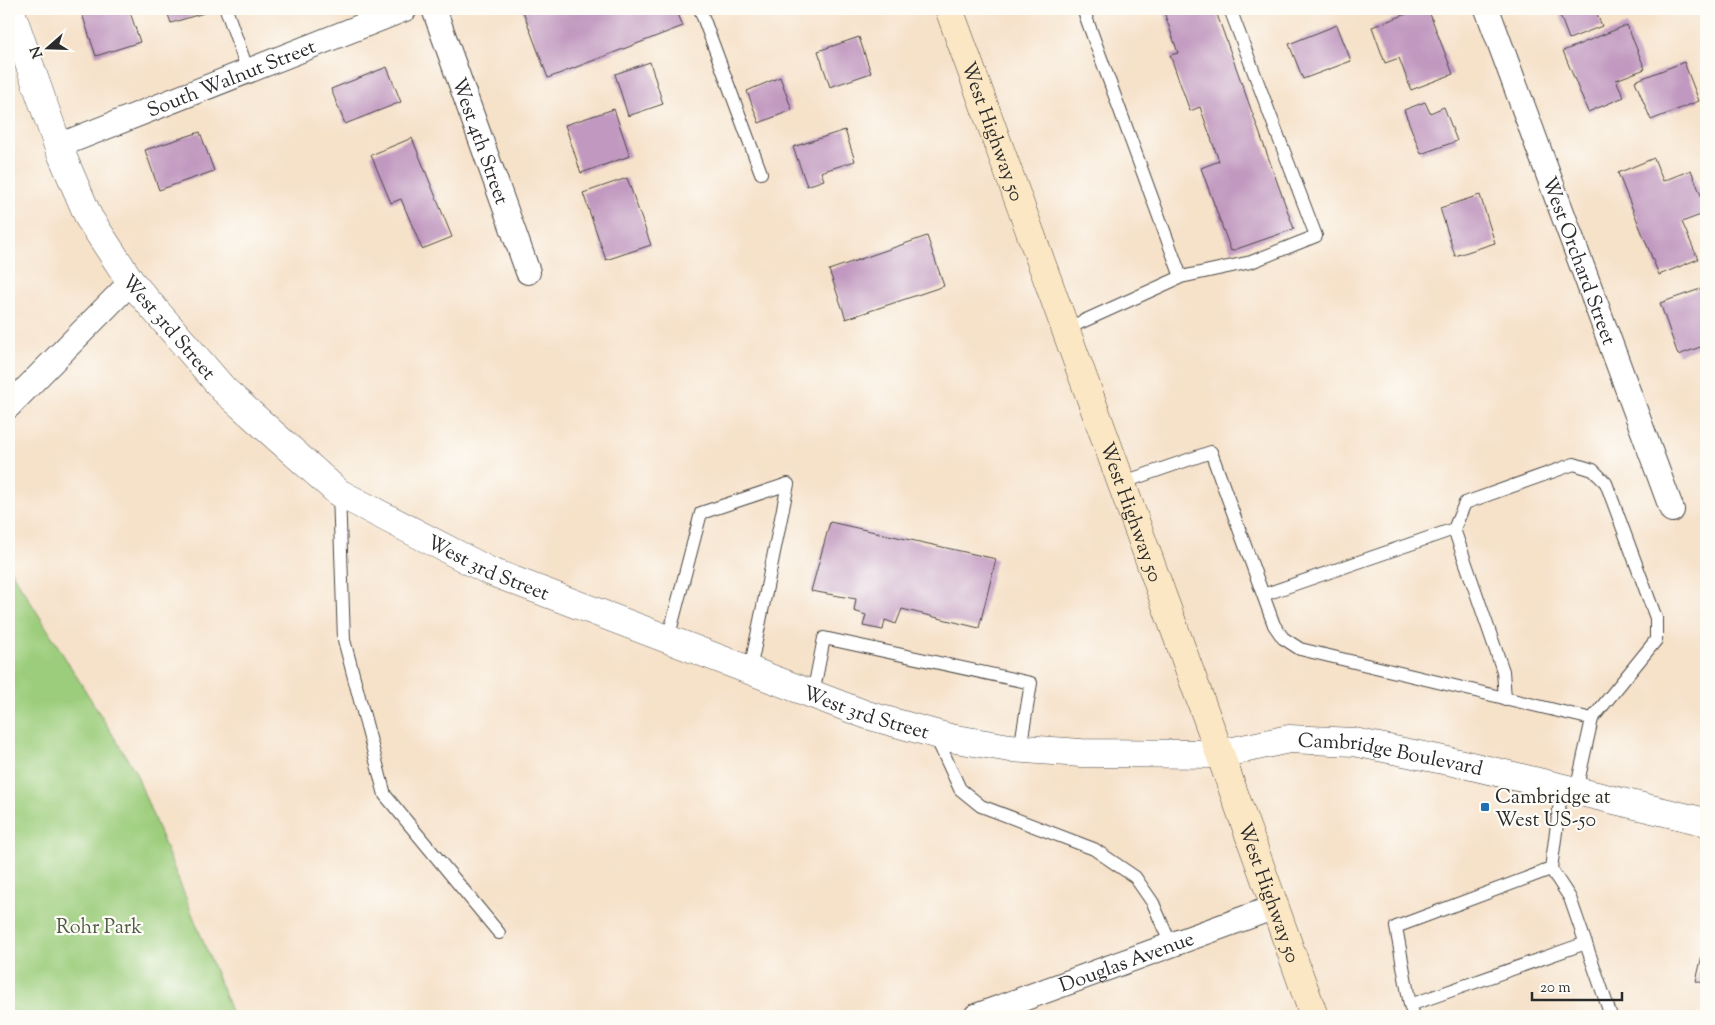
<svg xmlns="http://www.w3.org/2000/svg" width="1715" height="1025" font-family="'Sorts Mill Goudy',serif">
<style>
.green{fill:#9ccd7c;stroke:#647c54}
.building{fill:#c199c0}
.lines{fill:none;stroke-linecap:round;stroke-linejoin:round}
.service-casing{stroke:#494643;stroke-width:14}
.minor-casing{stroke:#494643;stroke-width:26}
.tertiary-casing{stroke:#494643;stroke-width:29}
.secondary-casing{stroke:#494643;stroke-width:29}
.service{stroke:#fff;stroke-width:12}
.minor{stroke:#fff;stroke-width:24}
.tertiary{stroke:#fff;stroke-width:28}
.secondary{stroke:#fbe7c3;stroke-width:28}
.poi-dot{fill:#1f6fb2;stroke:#fdfcf7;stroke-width:2}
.labels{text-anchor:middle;stroke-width:4.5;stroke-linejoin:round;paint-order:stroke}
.street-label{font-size:20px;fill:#2b2b2b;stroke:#fdfcf7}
.poi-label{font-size:20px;fill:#2b2b2b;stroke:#fdfcf7;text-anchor:start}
.park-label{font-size:20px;fill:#4d5c43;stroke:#fdfcf7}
</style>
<rect width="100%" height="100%" fill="#fdfcf7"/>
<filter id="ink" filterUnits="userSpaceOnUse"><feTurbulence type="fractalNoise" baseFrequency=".02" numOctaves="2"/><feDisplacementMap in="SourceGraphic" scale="10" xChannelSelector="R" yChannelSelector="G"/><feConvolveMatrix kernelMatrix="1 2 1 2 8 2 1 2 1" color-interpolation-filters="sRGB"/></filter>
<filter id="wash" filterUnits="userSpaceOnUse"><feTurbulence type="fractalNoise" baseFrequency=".0096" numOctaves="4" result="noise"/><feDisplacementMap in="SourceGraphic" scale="20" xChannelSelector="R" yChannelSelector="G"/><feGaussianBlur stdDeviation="1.12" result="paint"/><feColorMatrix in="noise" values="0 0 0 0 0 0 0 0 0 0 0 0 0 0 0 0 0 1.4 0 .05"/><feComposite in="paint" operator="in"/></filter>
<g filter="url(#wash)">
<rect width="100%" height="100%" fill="#f6e1c9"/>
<path class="green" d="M9 567 135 771 233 1016H9Z"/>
<g id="blocks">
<path class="building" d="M97 9H129L140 42 96 56 82 14Z
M166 9H206L207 12 171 23Z
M522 9H676L683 26 548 78Z
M1163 9H1215L1294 229 1231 251 1201 168 1219 161 1200 107 1190 111 1170 55 1178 53Z
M1420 9H1428L1453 74 1411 90 1399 58 1385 63 1372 27Z
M1560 9H1595L1602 26 1569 39 1558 10Z
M1337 25 1351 61 1303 79 1289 44Z
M1627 25 1645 69 1616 80 1624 97 1588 112 1563 51Z
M859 37 871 73 830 87 818 51Z
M650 62 663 104 628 116 615 74Z
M1684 62 1699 101 1651 120 1635 81Z
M387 67 401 102 345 124 331 89Z
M780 77 792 110 759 123 747 91Z
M1425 102 1430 113 1444 107 1457 141 1421 154 1404 110Z
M614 109 630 156 581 173 565 125Z
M845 130 855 161 821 172 824 180 807 186 793 147Z
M200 132 214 171 159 190 145 150Z
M412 138 452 237 422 249 401 199 391 203 371 155Z
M1654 158 1663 181 1691 170 1706 208V213L1682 222 1698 259 1659 275 1618 173Z
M627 178 651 245 606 260 583 193Z
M1480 195 1495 243 1455 256 1440 208Z
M927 236 944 286 846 319 829 270Z
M1706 287V345L1678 355 1660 303Z
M830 522 996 559 979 628 902 609 896 624 885 620 883 630 863 626 866 615 854 611 856 599 811 591Z
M1706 939V984L1696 981Z"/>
</g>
</g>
<g filter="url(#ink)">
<use href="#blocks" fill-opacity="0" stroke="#494643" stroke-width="1"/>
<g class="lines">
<defs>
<path id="service" d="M226 9 248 71
M700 9 761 173
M1181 277 1251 262 1316 236 1230 9
M1066 329 1181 277 1083 9
M1121 483 1211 452 1274 625 1283 638 1300 649 1592 719 1576 791
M339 493 344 640 385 795 499 933
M1454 529 1465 503 1574 464 1593 470 1606 483 1656 618V640L1592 719
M1263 595 1454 529 1503 671 1505 699
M668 639 701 513 788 484 750 670
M813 694 824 638 1031 683 1020 749
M935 735 960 789 981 806 1094 849 1135 877 1153 903 1171 945
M1551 869 1570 898 1611 1016
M1410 1005 1586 943
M1414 1016 1410 1005 1396 927 1551 869 1562 787"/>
<g id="minor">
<path id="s1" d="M434 9 528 272"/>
<path id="s2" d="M1487 9 1672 510"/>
<path id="s3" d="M58 146 405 9"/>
<path d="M9 406 131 282"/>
<path id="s4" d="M976 1016 1275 907"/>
</g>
<g id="tertiary">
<path id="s5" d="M10 9 58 146 89 218 131 282 224 390 339 493 489 571 867 715 950 738 1010 748 1081 753 1220 754 1289 739 1354 742 1463 764 1706 822"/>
</g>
<g id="secondary">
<path id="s6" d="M949 9 1220 754 1314 1016"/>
</g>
</defs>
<use href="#service" class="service-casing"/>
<use href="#minor" class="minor-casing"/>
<use href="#tertiary" class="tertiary-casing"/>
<use href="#secondary" class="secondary-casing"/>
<use href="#service" class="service"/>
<use href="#minor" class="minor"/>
<use href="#tertiary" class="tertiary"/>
<use href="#secondary" class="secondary"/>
</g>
</g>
<rect class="poi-dot" x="1480" y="802" width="10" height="10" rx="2.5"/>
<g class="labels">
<g class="street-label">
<text dy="7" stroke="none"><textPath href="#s3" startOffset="186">South Walnut Street</textPath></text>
<text dy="7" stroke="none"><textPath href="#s6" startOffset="130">West Highway 50</textPath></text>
<text dy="7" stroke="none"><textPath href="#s1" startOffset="140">West 4th Street</textPath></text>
<text dy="7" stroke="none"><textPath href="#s2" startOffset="268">West Orchard Street</textPath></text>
<text dy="7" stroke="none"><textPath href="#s5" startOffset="359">West 3rd Street</textPath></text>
<text dy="7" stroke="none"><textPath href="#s6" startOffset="535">West Highway 50</textPath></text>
<text dy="7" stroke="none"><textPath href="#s5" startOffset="764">West 3rd Street</textPath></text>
<text dy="7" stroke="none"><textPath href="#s5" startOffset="1169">West 3rd Street</textPath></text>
<text dy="7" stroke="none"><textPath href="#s5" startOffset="1701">Cambridge Boulevard</textPath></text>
<text dy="7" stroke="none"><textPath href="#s6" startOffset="940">West Highway 50</textPath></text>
<text dy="7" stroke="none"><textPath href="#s4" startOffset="160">Douglas Avenue</textPath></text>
</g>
<g class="poi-label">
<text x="1495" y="803">Cambridge at<tspan x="1495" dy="23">West US-50</tspan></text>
</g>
<g class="park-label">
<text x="99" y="933">Rohr Park</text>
</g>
</g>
<rect width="1715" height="1025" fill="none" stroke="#fdfcf7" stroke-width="30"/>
<g transform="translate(48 48) rotate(250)" stroke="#fdfcf7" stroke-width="4" paint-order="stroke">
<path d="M0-4L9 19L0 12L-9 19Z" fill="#2b2b2b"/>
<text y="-8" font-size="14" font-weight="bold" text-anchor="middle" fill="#2b2b2b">N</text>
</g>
<path d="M1532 992v8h90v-8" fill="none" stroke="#2b2b2b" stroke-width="2.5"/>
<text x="1540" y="992" font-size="15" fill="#2b2b2b" stroke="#fdfcf7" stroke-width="4" paint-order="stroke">20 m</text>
</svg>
